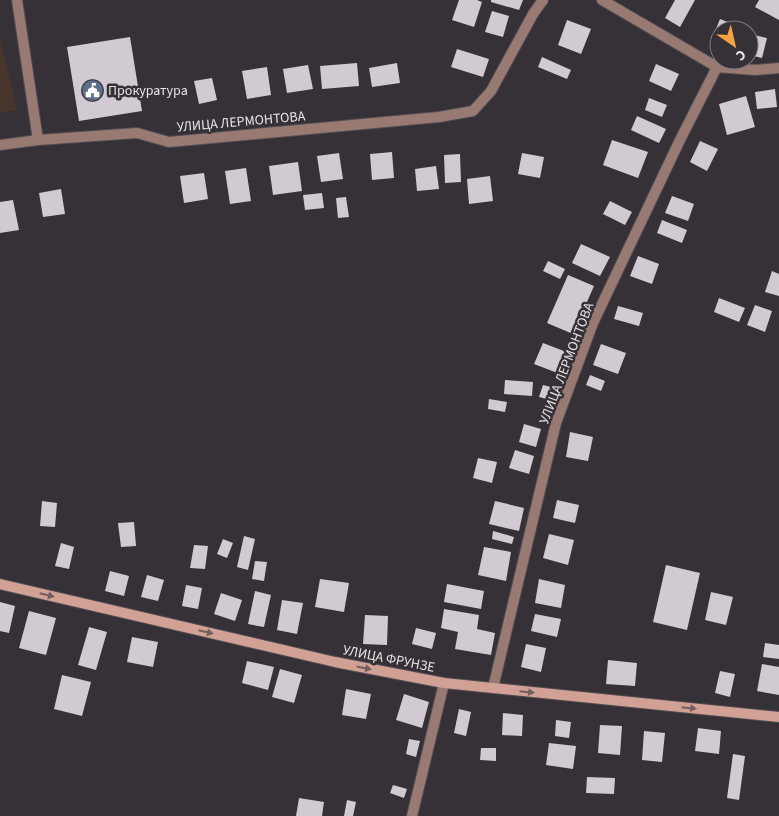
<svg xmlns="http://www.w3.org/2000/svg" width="779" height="816" font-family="'Source Sans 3',sans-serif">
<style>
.commercial{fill:#48362d}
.building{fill:#d1cad2}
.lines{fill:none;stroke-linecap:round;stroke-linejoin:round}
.street-casing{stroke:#524d53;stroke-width:12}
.secondary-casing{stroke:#524d53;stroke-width:12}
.street{stroke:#987a72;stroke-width:10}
.secondary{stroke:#d2a195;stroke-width:10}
.oneway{fill:#745e5d}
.labels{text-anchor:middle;stroke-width:5;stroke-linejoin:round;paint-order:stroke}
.poi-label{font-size:14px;fill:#e6e2e6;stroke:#363137;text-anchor:start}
.street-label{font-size:14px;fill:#e6e2e6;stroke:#363137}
</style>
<rect width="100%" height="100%" fill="#363137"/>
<path class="commercial" d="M0 37 17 110 0 113Z"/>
<path class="building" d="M459 0H477L482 2 474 27 452 20Z
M491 0H523L519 10 491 2Z
M675 0H695L680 27 665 18Z
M759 0H779V20L755 7Z
M492 11 509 16 503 37 485 32Z
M720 19 730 23 727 30H719V48L710 44Z
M567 20 591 29 581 54 558 45Z
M749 34 767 38 762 58 749 55Z
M130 37 142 111 79 121 67 47Z
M457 49 489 59 483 77 451 67Z
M542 57 571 70 567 79 538 67Z
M357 63 359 86 322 89 320 66Z
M397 63 400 83 372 87 369 68Z
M656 64 679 74 671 91 649 81Z
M308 65 313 89 287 93 283 69Z
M267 67 271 95 247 99 242 71Z
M212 78 217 100 199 104 194 81Z
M775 89 777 107 757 109 755 92Z
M746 96 755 127 727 135 719 104Z
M649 98 667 105 662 117 645 110Z
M637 116 666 129 659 143 631 130Z
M612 140 648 152 638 178 603 165Z
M700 141 718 149 707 171 690 162Z
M392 152 394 178 372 180 370 154Z
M339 153 343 179 321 182 317 156Z
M522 153 544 157 540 178 518 174Z
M460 154 461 182 445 183 444 155Z
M298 162 302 191 273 195 269 166Z
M436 166 439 189 417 191 415 169Z
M246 168 251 201 230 204 225 171Z
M204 173 208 199 184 203 180 176Z
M490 176 493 201 469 204 467 179Z
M61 189 65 214 43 217 39 193Z
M322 193 324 208 305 210 303 195Z
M672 196 694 204 688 221 665 213Z
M346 197 349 217 338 218 336 198Z
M13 200 19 230 0 233V202Z
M610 201 632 212 625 225 603 214Z
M662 220 687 230 682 243 657 233Z
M581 244 610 257 600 276 572 263Z
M638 256 659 264 652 284 630 276Z
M548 261 565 269 560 279 543 271Z
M772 271 779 274V296L765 292Z
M568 275 594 286 573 334 547 323Z
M719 298 745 308 739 322 714 312Z
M755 305 772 311 765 332 747 325Z
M618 306 643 313 639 326 614 319Z
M543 343 569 353 560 374 534 364Z
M601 344 626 353 618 374 593 365Z
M590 375 605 381 601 391 586 385Z
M505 380 533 382 532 396 504 394Z
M543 385 555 388 551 400 539 397Z
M489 399 507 402 505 412 488 409Z
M524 424 541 429 536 447 519 442Z
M570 432 593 437 588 461 566 457Z
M515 450 534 456 529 474 509 468Z
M478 458 497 462 492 483 473 478Z
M557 500 579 505 575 523 553 518Z
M42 501 57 503 55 527 40 526Z
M495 501 524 508 519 531 489 524Z
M134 522 136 546 121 547 118 523Z
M493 531 514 537 512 544 492 539Z
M549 534 574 540 568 565 543 558Z
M244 536 255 539 248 570 237 567Z
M223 539 233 543 227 558 217 554Z
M61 543 74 547 69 569 55 566Z
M194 545 208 546 205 569 190 568Z
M484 547 511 552 506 581 478 575Z
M255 561 267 562 264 581 252 579Z
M666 565 700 573 687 630 653 622Z
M110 571 129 576 124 596 105 591Z
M147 575 164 580 158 601 141 597Z
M320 579 349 583 344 612 315 607Z
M539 579 565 585 561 608 535 603Z
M447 584 484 591 481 609 444 602Z
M186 585 202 588 198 609 182 606Z
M255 591 271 595 264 627 248 624Z
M711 592 733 597 726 625 705 620Z
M221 593 242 600 235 621 214 614Z
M282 600 303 603 297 634 277 630Z
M0 602 15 606 9 633 0 631Z
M444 609 479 615 477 629 495 633 491 655 455 649 458 632 441 628Z
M29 611 56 618 46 655 19 648Z
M535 614 561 619 557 637 531 631Z
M365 615 388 616 387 645 363 644Z
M89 627 107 632 96 670 78 665Z
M416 628 436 633 432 649 412 644Z
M132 637 158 642 153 667 127 662Z
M765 643 779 645V659L763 657Z
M526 644 546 648 541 672 521 667Z
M608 660 637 663 635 686 606 684Z
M247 661 274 667 268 690 242 683Z
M762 664 779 667V695L757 691Z
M280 669 302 675 294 703 272 697Z
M720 671 735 674 730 697 715 693Z
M62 675 91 682 82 716 54 709Z
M346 689 371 694 366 719 342 715Z
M404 694 429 702 422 728 396 720Z
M459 709 471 712 466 736 454 733Z
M503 713 523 715 522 736 502 735Z
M556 720 571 722 569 738 555 736Z
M600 725 622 726 620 755 598 753Z
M698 728 721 731 719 754 695 751Z
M644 731 665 733 662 762 642 760Z
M409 739 420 741 416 757 406 754Z
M549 743 576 746 573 769 546 765Z
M481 748H496V761L480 760Z
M733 754 745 756 739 800 727 798Z
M587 777 615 778 614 794 586 793Z
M393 785 407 789 404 798 390 793Z
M299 798 324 802 322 816H296Z
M347 800 356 802 353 816H344Z"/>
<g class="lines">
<defs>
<path id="street" d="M17 0 38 140
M602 0 717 67 755 70 779 68
M0 145 38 140 137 133 169 142 439 117 473 111 491 91 533 14 543 0
M493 688 556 423 593 323 679 142 717 67
M412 816 444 683"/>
<path id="secondary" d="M0 584 335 662 444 683 779 717"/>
</defs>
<use href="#street" class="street-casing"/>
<use href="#secondary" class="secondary-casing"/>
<use href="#street" class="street"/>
<use href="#secondary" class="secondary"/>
</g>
<defs><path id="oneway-solid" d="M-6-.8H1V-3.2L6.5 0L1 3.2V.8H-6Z" transform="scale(1.25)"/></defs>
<g class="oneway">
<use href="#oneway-solid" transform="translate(47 595) rotate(13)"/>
<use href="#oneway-solid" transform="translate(206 632) rotate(13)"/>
<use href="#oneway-solid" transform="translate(364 668) rotate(11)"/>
<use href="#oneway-solid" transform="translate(527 692) rotate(6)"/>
<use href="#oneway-solid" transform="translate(689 708) rotate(6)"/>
</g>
<defs>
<symbol id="civic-disc" viewBox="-11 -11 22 22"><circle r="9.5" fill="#5c6f8a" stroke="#363137"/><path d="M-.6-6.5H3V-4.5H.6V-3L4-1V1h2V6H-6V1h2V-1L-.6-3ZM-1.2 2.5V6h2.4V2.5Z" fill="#fff"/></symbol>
</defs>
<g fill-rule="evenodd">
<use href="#civic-disc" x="80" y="78" width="25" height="25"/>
</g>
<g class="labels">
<g class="poi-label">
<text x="108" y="95">Прокуратура</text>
</g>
<g class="street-label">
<text transform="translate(241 121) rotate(-5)" y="5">УЛИЦА ЛЕРМОНТОВА</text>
<text transform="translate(566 363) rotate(-69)" y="5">УЛИЦА ЛЕРМОНТОВА</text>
<text transform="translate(389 658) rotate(11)" y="5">УЛИЦА ФРУНЗЕ</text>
</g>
</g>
<g transform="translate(734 45) rotate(146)"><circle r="24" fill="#363137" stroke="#7c787d"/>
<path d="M0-4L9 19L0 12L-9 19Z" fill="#f4a344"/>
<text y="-8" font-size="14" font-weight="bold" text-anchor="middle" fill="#e6e2e6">С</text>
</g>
</svg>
